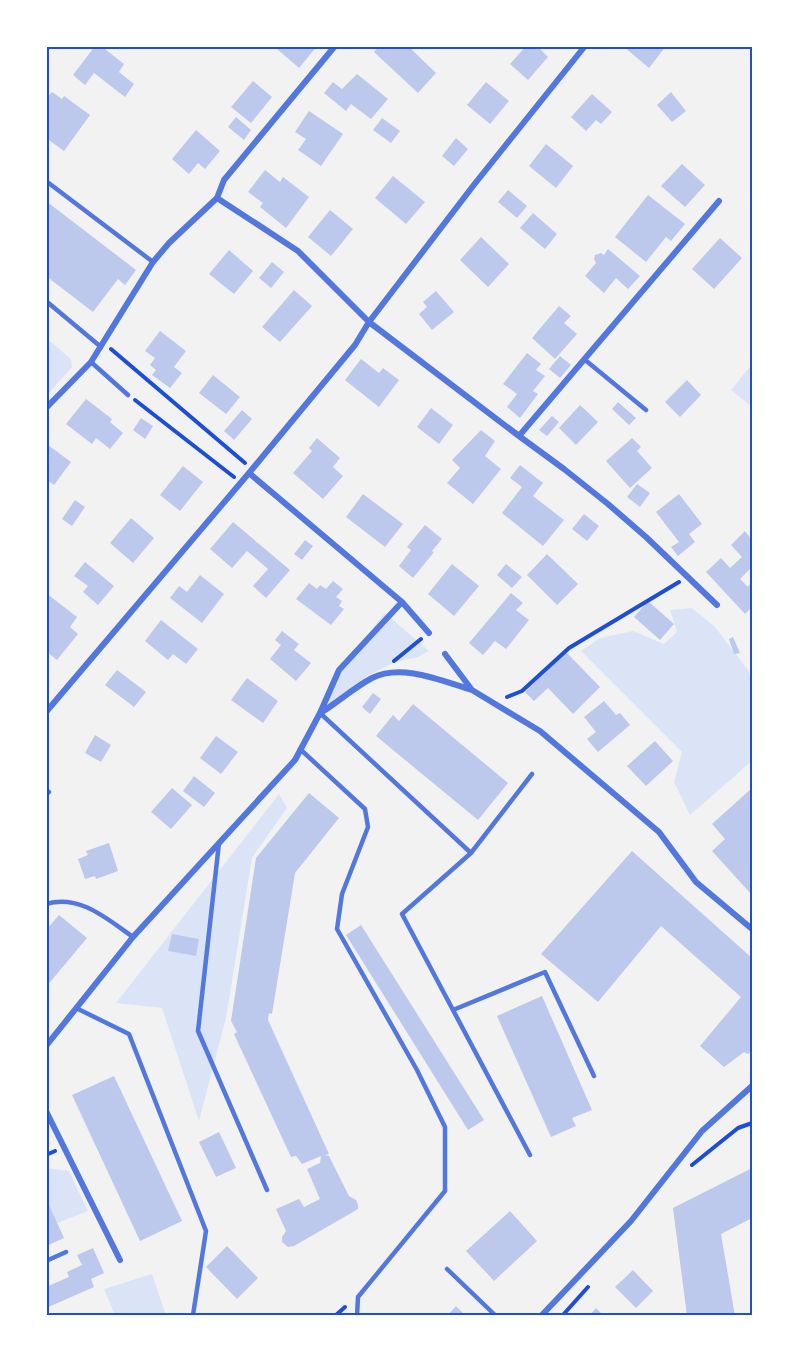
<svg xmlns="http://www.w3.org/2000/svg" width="799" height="1362" font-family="Montserrat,sans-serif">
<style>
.green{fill:#dbe4f7}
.building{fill:#bdc9ec}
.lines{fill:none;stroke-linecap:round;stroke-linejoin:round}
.path{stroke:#1d4ed8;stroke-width:4}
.service{stroke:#5277de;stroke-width:4.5}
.minor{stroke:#5277de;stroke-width:6}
.neatline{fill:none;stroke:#1d4ed8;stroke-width:2}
</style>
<rect width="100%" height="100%" fill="#f2f2f2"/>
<path class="green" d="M46 338 71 359 72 367 47 395Z
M752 364V407L731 390Z
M692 608 715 627 748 670 752 683V761L690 815 674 782 682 752 581 651 600 638 633 631 664 644 677 632 670 610Z
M385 613 429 651 418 657 395 662 369 675 340 698 325 706 340 668Z
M279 794 287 808 252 858 226 1018 199 1121 162 1008 116 1003Z
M47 1168 69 1171 88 1211 47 1227Z
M152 1274 166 1315H115L104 1289Z"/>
<path class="building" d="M95 46H101L124 64 119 72 134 84 125 97 94 73 85 85 73 75Z
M278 46H317L299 68 276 48Z
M379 46H408L436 73 418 93 374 52Z
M526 46H537L548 57 528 80 510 64Z
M623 46H666L649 68Z
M357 74 388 99 371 119 351 104 346 111 324 93 333 82 342 89Z
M253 81 272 97 251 123 231 107Z
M486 82 509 101 490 124 467 105Z
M52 92 62 99 64 96 90 115 64 151 46 138V99Z
M671 92 686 111 672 122 657 105Z
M592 94 612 112 601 124 596 120 586 131 571 117Z
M309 111 343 134 321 166 298 150 306 139 295 132Z
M236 117 251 130 244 140 228 127Z
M382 118 400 131 391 143 373 130Z
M196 130 220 151 205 169 198 163 189 174 172 159Z
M456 138 468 149 454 166 442 156Z
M546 144 573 166 556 188 529 166Z
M682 164 705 185 685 207 661 186Z
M265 170 280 182 283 177 309 197 286 228 260 207 263 203 248 192Z
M393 176 425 202 406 224 375 198Z
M508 190 527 206 517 218 498 202Z
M648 195 685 224 671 241 666 237 646 262 615 237Z
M46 201 136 270 125 285 118 279 93 312 46 276Z
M330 210 353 229 331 256 308 237Z
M533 213 557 234 545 249 520 228Z
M481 237 509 264 488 287 460 260Z
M720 238 742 258 714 289 692 269Z
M608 249 640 276 628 289 616 278 604 293 585 276 596 263 594 259 595 255 601 253 604 255Z
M229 250 253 271 234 294 209 274Z
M272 262 284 272 271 288 259 278Z
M294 290 312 306 280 342 262 327Z
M436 291 454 312 432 330 419 314 427 307 423 302Z
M559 306 571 316 564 323 577 334 555 359 532 338Z
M160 331 186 351 174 367 182 373 170 388 152 375 156 370 150 365 155 358 145 351Z
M527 353 541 364 536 370 545 376 533 391 538 394 520 418 507 407 517 394 503 384Z
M560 356 571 365 560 378 549 369Z
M361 359 379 373 383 368 399 380 379 407 345 380Z
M213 375 240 397 226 414 199 393Z
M687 380 701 395 680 417 665 402Z
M86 399 112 419 110 422 123 433 110 449 96 438 92 444 66 424Z
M618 402 636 418 629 425 612 409Z
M580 405 598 422 576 445 559 428Z
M431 408 453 425 439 444 417 427Z
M242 410 252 419 234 440 224 431Z
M552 416 559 422 547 436 539 430Z
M141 418 153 426 145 439 133 430Z
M481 430 495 441 485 456 501 469 473 504 447 483 460 468 452 460Z
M317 438 340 458 333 467 343 476 323 499 293 473 312 451 309 448Z
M632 438 641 447 637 451 652 468 630 488 606 461Z
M48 445 71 462 54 485 46 479V447Z
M520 465 543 483 533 496 564 520 543 546 502 513 522 487 510 478Z
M183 466 203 482 180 511 160 495Z
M637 484 650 493 640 507 627 497Z
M363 494 403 524 385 547 346 517Z
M679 494 702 524 689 534 695 542 678 556 671 547 679 542 656 512Z
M75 500 85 507 72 526 62 519Z
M584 514 599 526 587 541 572 529Z
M131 518 154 538 133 563 110 543Z
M233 522 290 570 266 598 253 586 268 569 247 551 232 568 210 549Z
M425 525 442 539 432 551 434 552 413 578 399 566 411 550 407 547Z
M745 531 752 540V567L740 579 748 587 750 584 752 587V607L745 614 706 572 721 558 730 568 742 557 731 545Z
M305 540 313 546 302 560 294 554Z
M547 554 578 584 557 605 527 575Z
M85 562 114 586 98 605 83 592 88 586 74 576Z
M452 564 479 586 454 616 428 594Z
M506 564 522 577 512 588 497 575Z
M200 575 224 594 202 623 170 598 179 586 187 592Z
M333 581 343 589 336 597 342 601 339 606 344 609 331 625 296 599 309 583 317 589 320 585 326 589Z
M46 593 77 617 70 627 78 634 57 660 46 651Z
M511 593 523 603 516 610 529 620 506 649 495 641 483 655 469 643Z
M648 601 674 624 660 640 634 617Z
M161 620 198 649 186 664 173 654 168 660 145 641Z
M282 631 299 644 294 650 311 663 296 681 270 659 281 645 275 640Z
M733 637 740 653 734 654 729 639Z
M566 652 600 687 573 714 548 688 534 701 525 692Z
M117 670 146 692 134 707 105 685Z
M247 678 278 701 263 723 231 700Z
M373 693 381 699 370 714 362 707Z
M604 701 616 715 620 713 630 725 598 752 587 739 596 732 584 717Z
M413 704 508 783 478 820 376 736 393 715 399 721Z
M95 735 111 745 101 762 85 753Z
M216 736 238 752 221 774 200 758Z
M655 741 673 761 646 786 627 766Z
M194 776 215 793 204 807 183 791Z
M172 788 192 805 171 829 151 812Z
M752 788V895L712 851 725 839 712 824Z
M309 793 339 818 295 873 272 1014 269 1013 268 1020 329 1154 325 1155 329 1156 349 1196 356 1200 358 1205V1209L353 1212 294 1246 288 1247 282 1242V1237L286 1231 276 1209 299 1199 304 1207 320 1199 307 1169 320 1163 321 1156 302 1164 296 1156 291 1157 234 1034 237 1032 231 1021 256 858Z
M109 843 118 871 96 879 95 876 85 879 78 859 88 855 86 851Z
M632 851 752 958V1051L748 1054 744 1052 724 1067 700 1046 741 997 661 926 598 1002 541 954Z
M59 915 87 938 46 987V930Z
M361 925 484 1120 468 1130 346 935Z
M172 934 199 939 196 956 168 951Z
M542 996 592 1110 572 1118 576 1126 551 1137 497 1016Z
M114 1076 182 1221 140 1241 72 1095Z
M219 1132 236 1168 216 1177 199 1142Z
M752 1168V1218L721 1234 735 1316H687L673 1208Z
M49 1205 64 1238 46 1246V1206Z
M510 1211 537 1241 494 1281 466 1251Z
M227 1246 258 1278 237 1299 206 1267Z
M93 1248 104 1273 91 1279 94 1287 46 1308V1287L69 1277 67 1272 82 1265 77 1255Z
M633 1270 653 1291 636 1308 615 1287Z
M456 1306 466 1316H447Z
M596 1308 604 1316H589Z"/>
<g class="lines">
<path class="path" d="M111 349 245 463
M135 400 234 477
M394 661 421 639
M507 697 522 691 569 648 679 582
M46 1155 55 1151
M692 1165 738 1128 752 1123
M335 1316 345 1307
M562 1316 588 1287"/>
<path class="service" d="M46 181 153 262
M46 301 101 347
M584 359 646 410
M91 362 128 395
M320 713 471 853 532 774
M300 749 365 809 368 827 342 894 337 929 417 1070 445 1127V1191L358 1297 357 1316
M46 795 49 792
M219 843 198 1031 267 1190
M471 853 402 914 530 1155
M46 904C80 894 107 919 133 937
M76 1008 129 1034 206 1231 193 1315
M453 1010 545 972 594 1076
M46 1261 66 1252
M447 1269 496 1316"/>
<path class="minor" d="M217 198 298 251 369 322 519 436 564 469 608 504 646 537 717 605
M46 408 91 362 153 262 169 243 217 198 224 180 335 46
M519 436 719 201
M249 473 402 602 429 633
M445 654 472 690 540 731 659 832 696 882 752 929
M46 712 249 473 355 345 369 322 473 186 585 46
M322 712C338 702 355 687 372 678 402 663 442 681 472 690
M46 1046 133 937 295 760 320 713 339 670 402 602
M46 1111 120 1260
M541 1316 631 1221 702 1131 752 1086"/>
</g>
<rect width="799" height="1362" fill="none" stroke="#ffffff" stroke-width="96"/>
<rect x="48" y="48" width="703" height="1266" class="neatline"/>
</svg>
